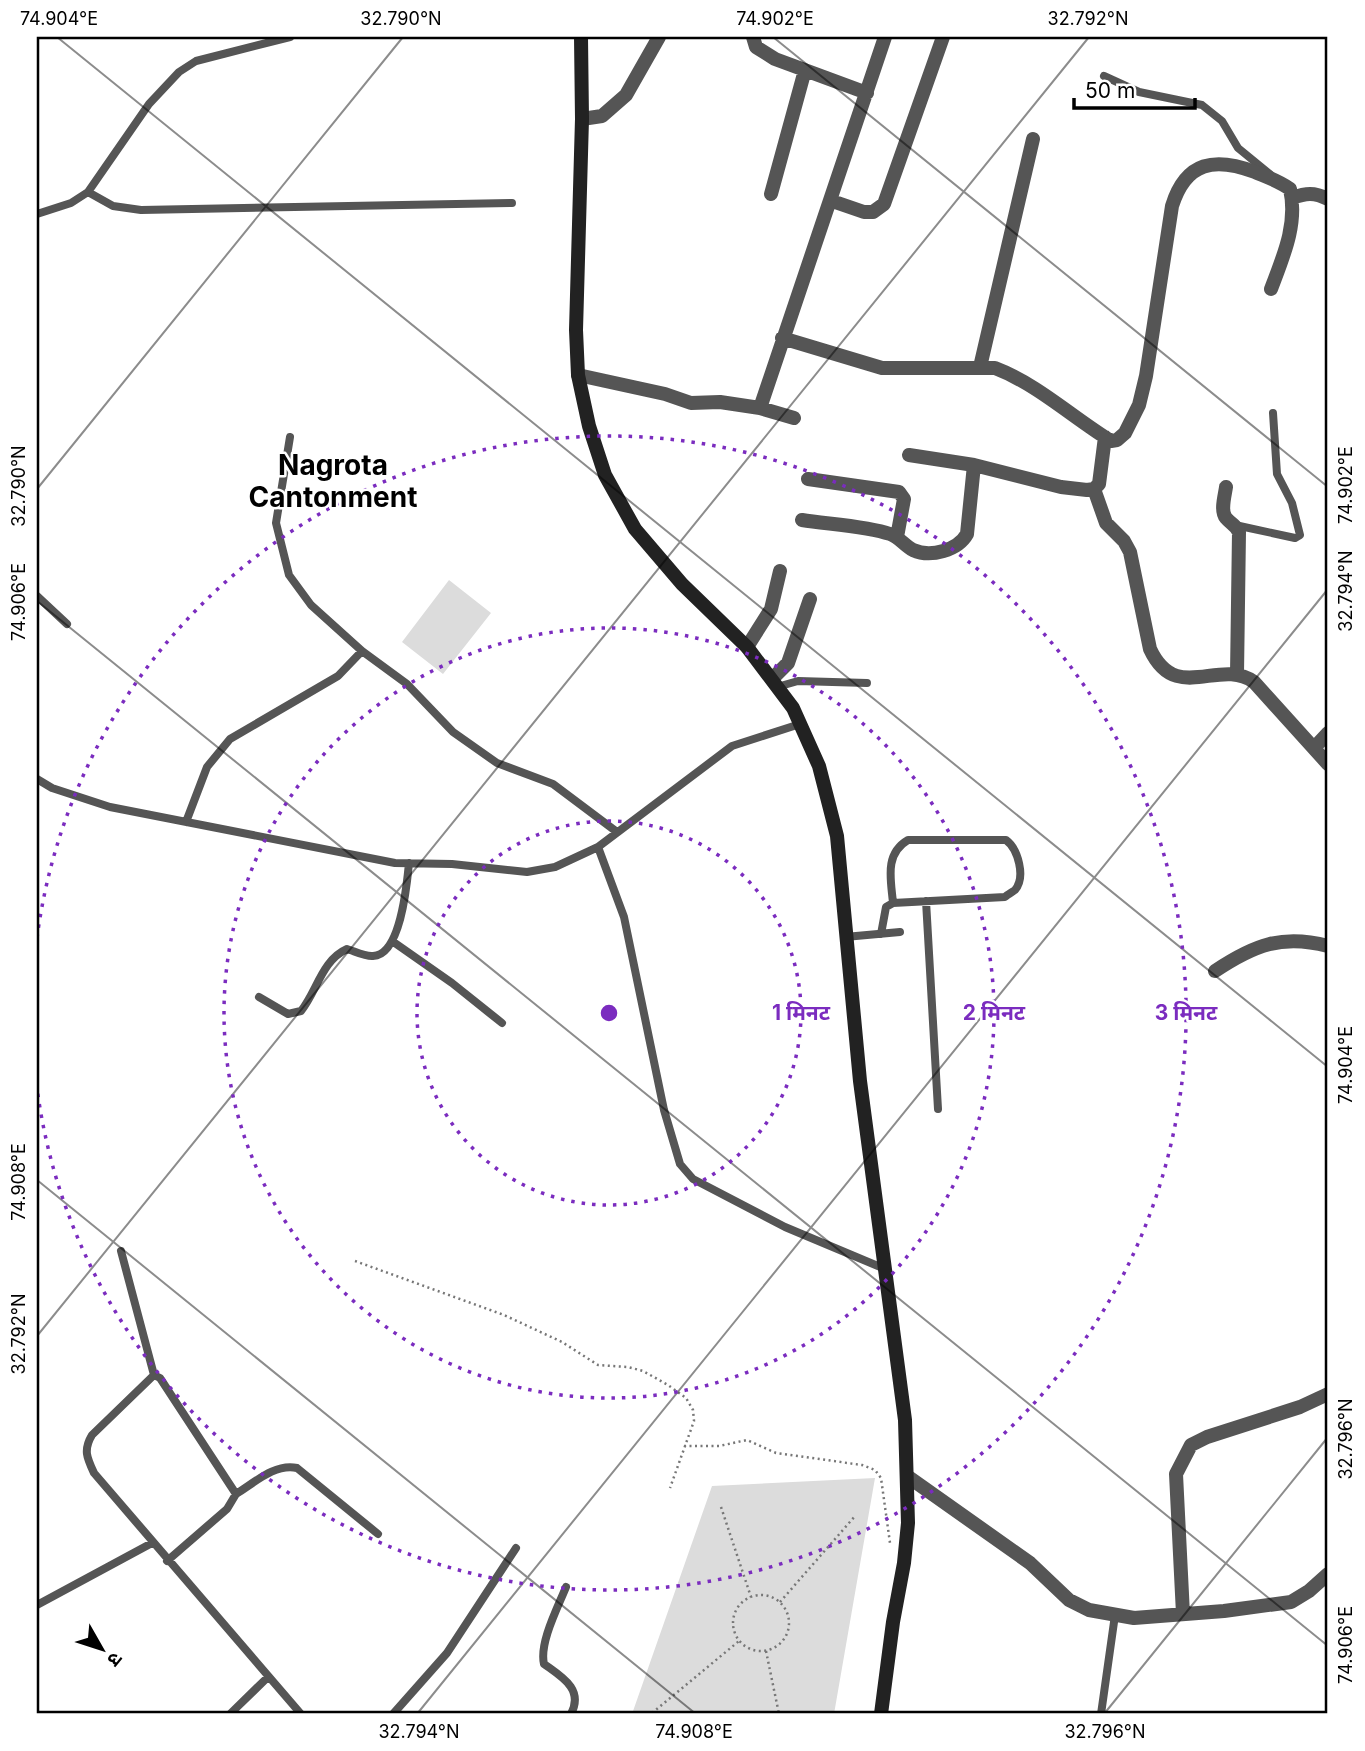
<svg xmlns="http://www.w3.org/2000/svg" width="1365" height="1751" font-family="Inter,'Noto Sans Devanagari',sans-serif">
<style>
.green{fill:#dcdcdc}
.lines{fill:none;stroke-linecap:round;stroke-linejoin:round}
.path{stroke:#777;stroke-width:2.5;stroke-dasharray:2 3.5;stroke-linecap:butt}
.lane{stroke:#555;stroke-width:8}
.street{stroke:#555;stroke-width:14}
.secondary{stroke:#222;stroke-width:14}
.ticks{fill:none;stroke:#000;stroke-width:2;stroke-opacity:0.45}
.ring{fill:none;stroke:#7b2cbf;stroke-width:3.5;stroke-dasharray:3.5 7}
.labels{text-anchor:middle;stroke-width:5;stroke-linejoin:round;paint-order:stroke}
.district-label{font-size:28px;font-weight:bold;fill:#000;stroke:#fff}
.centre{fill:#7b2cbf;stroke:#fff;stroke-width:3.5}
.ring-label{font-size:21px;text-anchor:middle;font-weight:bold;fill:#7b2cbf;stroke:#fff;stroke-width:5;stroke-linejoin:round;paint-order:stroke}
.neatline{fill:none;stroke:#000;stroke-width:2.5}
.ticks-label{font-size:18px;text-anchor:middle;fill:#000}
</style>
<rect width="100%" height="100%" fill="#fff"/>
<path class="green" d="M449 580 491 613 443 674 402 642Z
M875 1478 834 1714H632L712 1486Z"/>
<g class="lines">
<path class="path" d="M355 1261 504 1315 562 1342 598 1365 628 1367 643 1371 668 1385 686 1398 693 1410 694 1421 670 1488
M684 1446H719L747 1440 776 1453 862 1465 875 1470 881 1478 890 1543
M721 1507 751 1597
M733 1623a28 28 0 1 1 56 0a28 28 0 1 1-56 0Z
M780 1602 856 1515
M766 1651 779 1714
M652 1713 739 1641"/>
<path class="lane" d="M1104 76 1139 92 1202 105 1222 121 1238 148 1271 175
M88 192 113 206 141 210 512 203
M37 214 71 203 88 192 149 104 179 72 196 61 290 37
M290 437 276 523 289 575 311 605 362 651 407 684 453 732 497 763 553 784 617 832
M1235 525 1295 538 1300 535 1292 503 1277 474 1273 413
M37 596 67 624
M777 687 798 681 867 683
M37 779 52 788 110 807 395 863 452 864 527 872 555 867 598 847 732 746 800 724
M186 822 207 767 230 739 338 676 362 651
M598 847 624 917 664 1110 680 1164 693 1179 785 1227 885 1269
M926 901 938 1109
M881 934 886 907 893 903 1005 897C1007 895 1014 891 1015 890 1026 877 1018 849 1006 840H908C884 854 891 880 893 903
M845 937 900 932
M392 941 452 983 502 1023
M259 997 288 1014 301 1011C317 991 322 960 347 949 354 951 366 957 373 956 401 955 407 883 409 863
M121 1251 154 1375
M236 1494C254 1483 275 1463 297 1468L378 1534
M167 1561 227 1509 236 1494 160 1378 154 1375 92 1435C83 1450 87 1458 94 1473L301 1714
M566 1587C558 1607 539 1643 544 1664 562 1677 584 1689 571 1714
M37 1605 152 1543
M230 1714 268 1677
M393 1714 447 1653 516 1548
M1101 1714 1115 1615"/>
<path class="street" d="M753 37 756 47 775 59 867 93
M582 119 602 116 626 95 659 37
M771 194 805 70
M1292 198C1306 193 1314 192 1328 199
M832 201 864 212H873L884 204 943 37
M782 338 882 368H995C1037 384 1072 417 1111 441L1117 440 1125 433 1139 405 1146 376 1172 206C1186 161 1215 157 1255 172 1267 177 1279 181 1290 189 1298 224 1283 257 1271 289
M980 367 1033 139
M578 375 665 394 691 403 720 402 760 408 794 418
M760 408 885 37
M909 455 974 465 1061 487 1087 490 1094 489 1099 484 1105 437
M808 479 899 492 904 499 897 537
M1226 487C1225 495 1220 511 1226 518 1231 524 1235 524 1239 532L1237 674
M1094 489 1106 523 1124 541 1130 552 1150 649C1176 705 1219 657 1254 682L1328 764
M802 520C827 524 867 526 890 534 899 537 905 546 913 550 931 558 958 550 967 534L974 465
M747 647 771 609 780 571
M772 679 788 663 810 599
M1314 748 1328 733
M1215 971C1254 945 1282 934 1328 946
M907 1476 1030 1563 1069 1600 1089 1610 1134 1618 1224 1611 1291 1602 1309 1591 1328 1574
M1183 1614 1176 1474 1191 1445 1207 1437 1300 1407 1328 1394"/>
<path class="secondary" d="M581 37 582 119 576 330 578 375 589 426 605 475 635 529 682 584 747 647 793 708 819 766 837 836 860 1081 905 1420 908 1523 904 1563 893 1622 881 1714"/>
</g>
<path class="ticks" d="M57 37 1328 1067M773 37 1328 487M37 489 403 37M37 601 1328 1646M37 1180 696 1714M37 1336 1089 37M417 1714 1328 589M1104 1714 1328 1437"/>
<g class="ring">
<circle cx="609" cy="1013" r="192"/>
<circle cx="609" cy="1013" r="385"/>
<path d="M37 938A577 577 0 1 1 37 1088"/>
</g>
<g class="labels">
<g class="district-label">
<text x="333" y="475">Nagrota<tspan x="333" dy="32">Cantonment</tspan></text>
</g>
</g>
<circle cx="609" cy="1013" r="10" class="centre"/>
<g class="ring-label">
<text x="801" y="1020">1 मिनट</text>
<text x="994" y="1020">2 मिनट</text>
<text x="1186" y="1020">3 मिनट</text>
</g>
<rect width="1365" height="1751" fill="none" stroke="#ffffff" stroke-width="77"/>
<g transform="translate(102 1649) rotate(129)" stroke="#ffffff" stroke-width="5" paint-order="stroke">
<path d="M0-5L12 26L0 18L-12 26Z" fill="#000000"/>
<text y="-10" font-size="19" font-weight="bold" text-anchor="middle" fill="#000000">उ</text>
</g>
<path d="M1074 98v10h121v-10" fill="none" stroke="#000000" stroke-width="3.5"/>
<text x="1085" y="98" font-size="21" fill="#000000" stroke="#ffffff" stroke-width="5" paint-order="stroke">50 m</text>
<rect x="38" y="38" width="1288" height="1674" class="neatline"/>
<g class="ticks-label">
<text x="59" y="25">74.904°E</text>
<text x="401" y="25">32.790°N</text>
<text x="775" y="25">74.902°E</text>
<text x="1088" y="25">32.792°N</text>
<text transform="translate(1346 485) rotate(-90)" y="6">74.902°E</text>
<text transform="translate(19 486) rotate(-90)" y="6">32.790°N</text>
<text transform="translate(1346 591) rotate(-90)" y="6">32.794°N</text>
<text transform="translate(19 602) rotate(-90)" y="6">74.906°E</text>
<text transform="translate(1346 1065) rotate(-90)" y="6">74.904°E</text>
<text transform="translate(19 1182) rotate(-90)" y="6">74.908°E</text>
<text transform="translate(19 1334) rotate(-90)" y="6">32.792°N</text>
<text transform="translate(1346 1439) rotate(-90)" y="6">32.796°N</text>
<text transform="translate(1346 1645) rotate(-90)" y="6">74.906°E</text>
<text x="419" y="1738">32.794°N</text>
<text x="694" y="1738">74.908°E</text>
<text x="1105" y="1738">32.796°N</text>
</g>
</svg>
